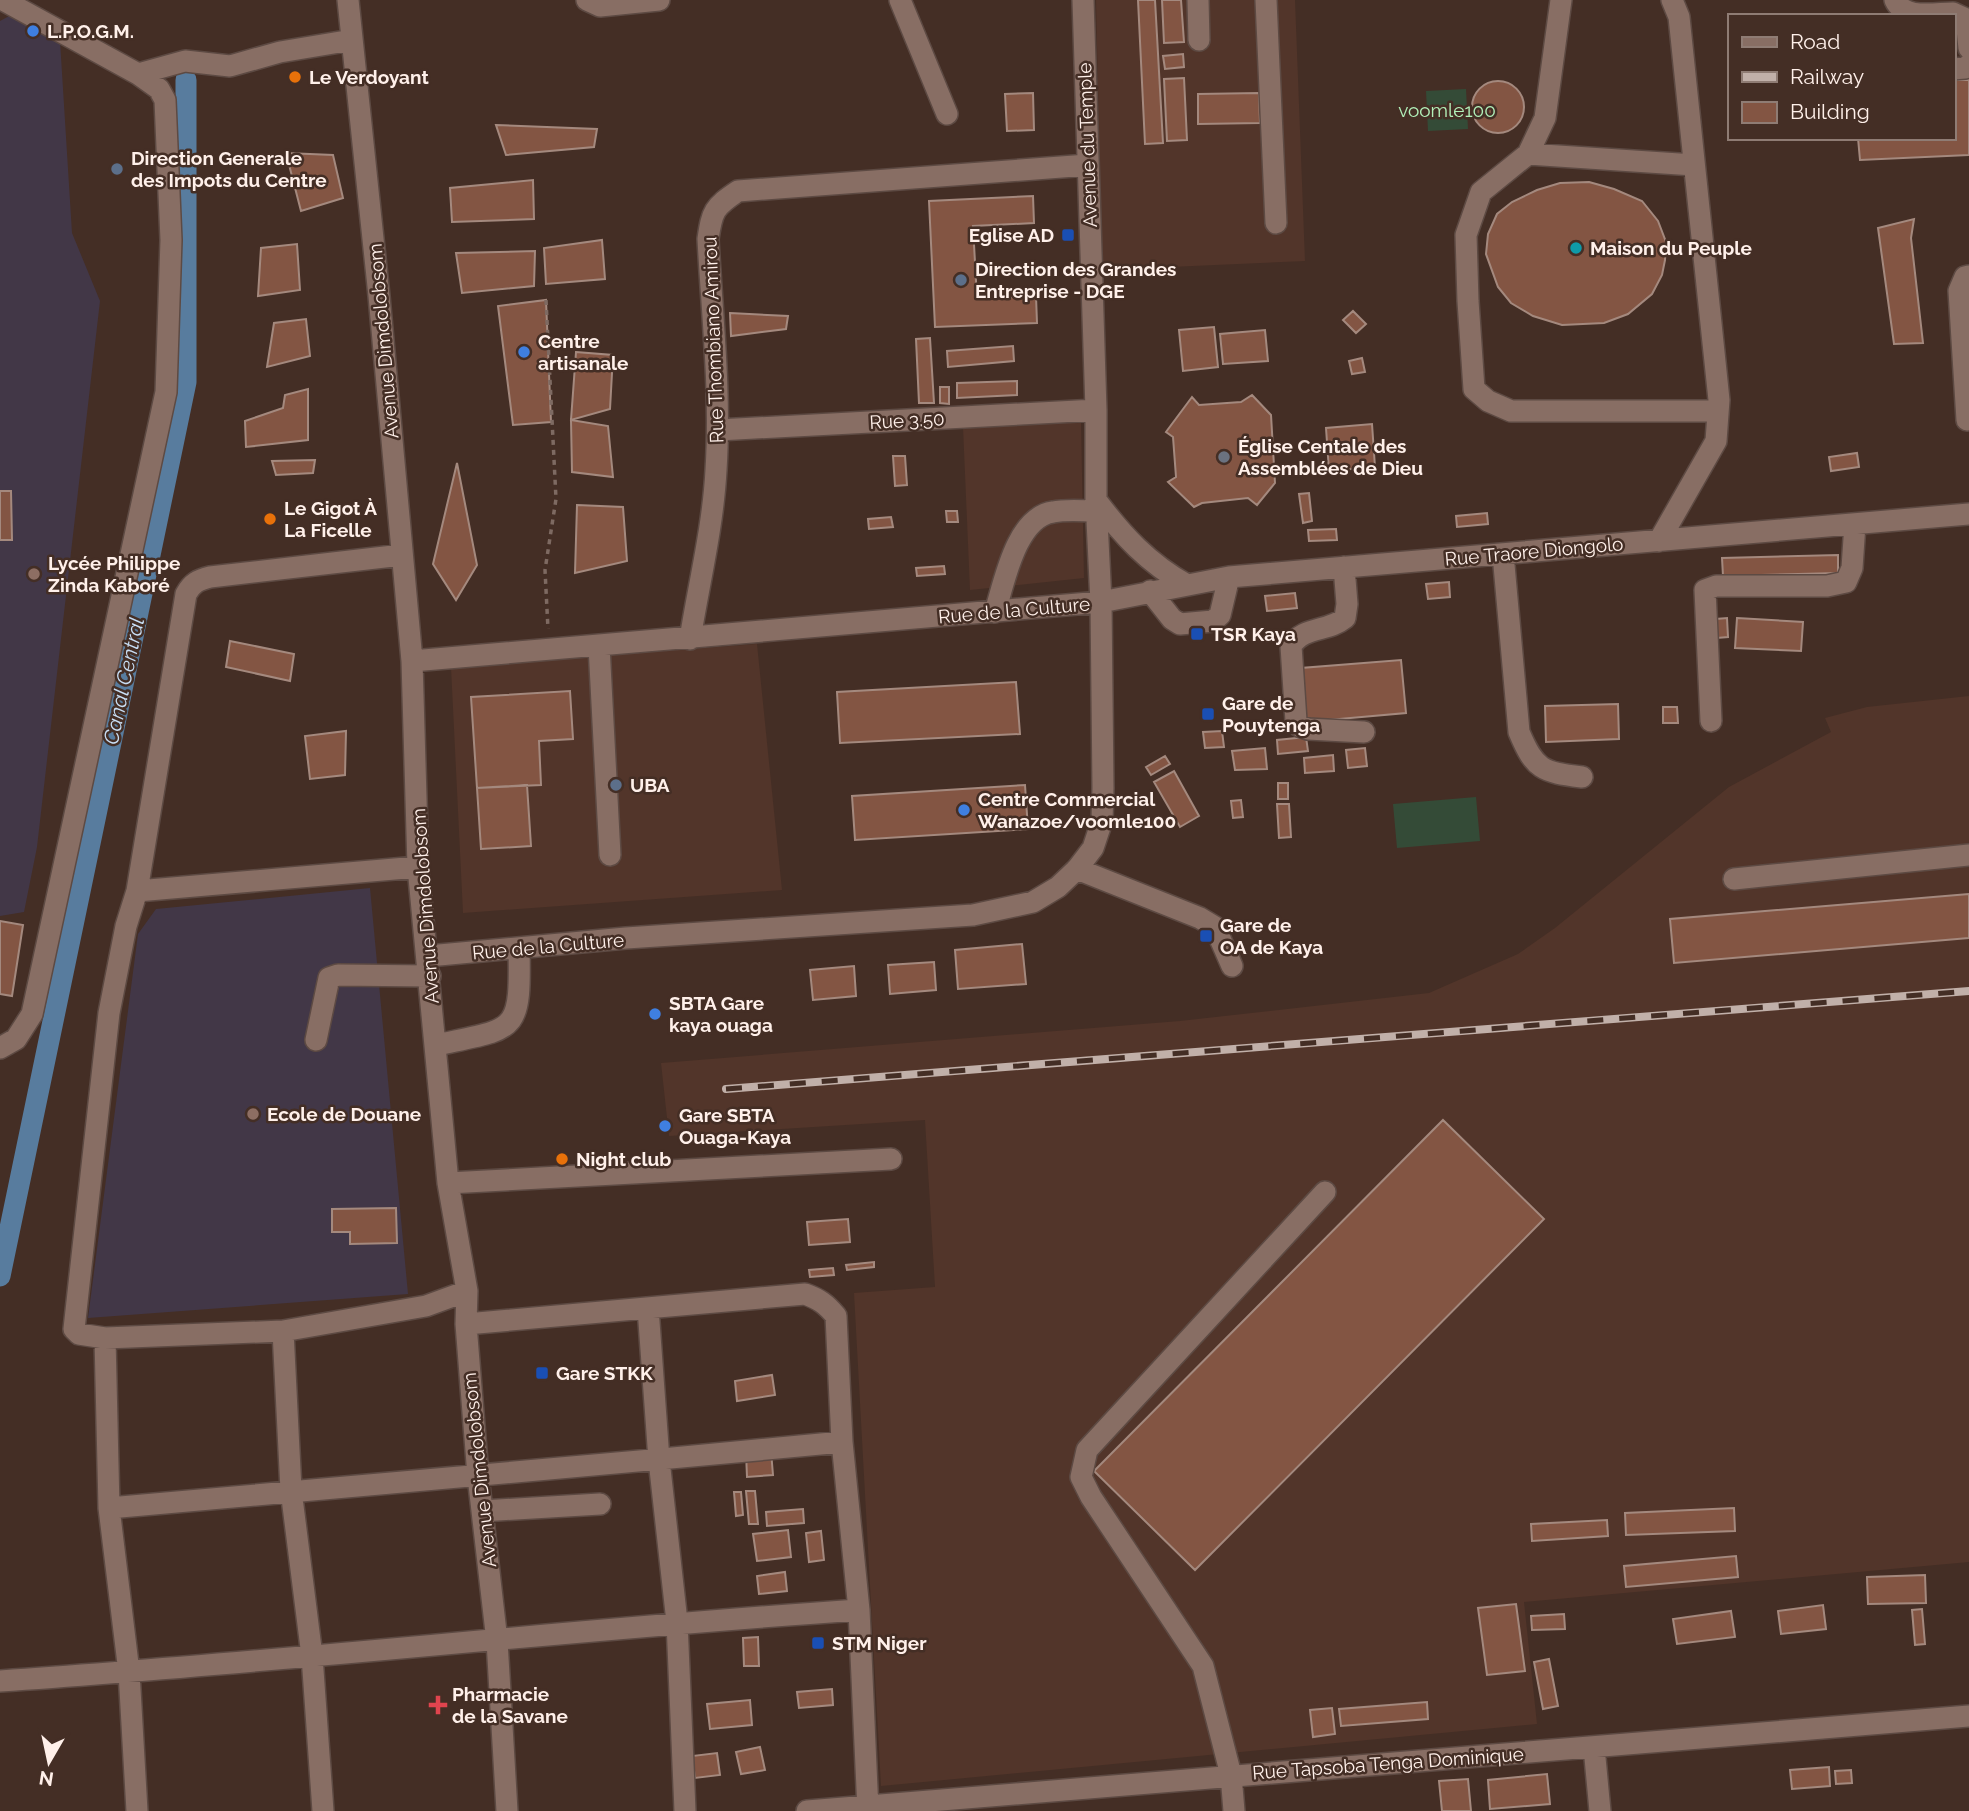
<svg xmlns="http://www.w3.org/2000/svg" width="1969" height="1811" font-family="Raleway,sans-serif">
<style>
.built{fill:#52352a}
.education{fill:#423747}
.green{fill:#344b37}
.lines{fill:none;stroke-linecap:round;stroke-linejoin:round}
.canal{stroke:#587c9e;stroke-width:21}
.building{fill:#835543;stroke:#a4897e;stroke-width:2}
.minor-casing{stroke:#5d4a43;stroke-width:24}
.path{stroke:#7e6a62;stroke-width:3.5;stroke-dasharray:5 5;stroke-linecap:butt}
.minor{stroke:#886e64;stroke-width:21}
.rail-casing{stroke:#c1b0a9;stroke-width:8}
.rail{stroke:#442e25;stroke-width:5;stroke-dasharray:16;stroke-linecap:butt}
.shop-dot{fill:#3f7fe0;stroke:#442e25;stroke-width:2.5}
.food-dot{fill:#e8710a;stroke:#442e25;stroke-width:2.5}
.service-dot{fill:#5c6f8a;stroke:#442e25;stroke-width:2.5}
.transit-dot{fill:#1a4fb4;stroke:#442e25;stroke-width:2.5}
.culture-dot{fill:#0f9aa8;stroke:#442e25;stroke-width:2.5}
.worship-dot{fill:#6b7280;stroke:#442e25;stroke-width:2.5}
.education-dot{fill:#8d6e63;stroke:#442e25;stroke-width:2.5}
.health-dot{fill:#e0444e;stroke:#442e25;stroke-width:2.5}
.labels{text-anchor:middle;stroke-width:5;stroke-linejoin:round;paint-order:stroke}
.poi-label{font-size:19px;font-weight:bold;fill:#fff0ea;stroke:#442e25;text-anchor:start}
.park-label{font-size:19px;fill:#b2f1ba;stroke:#442e25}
.street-label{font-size:19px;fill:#fff0ea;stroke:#442e25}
.water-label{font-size:21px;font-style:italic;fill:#c8def5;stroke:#442e25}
</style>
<rect width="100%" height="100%" fill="#442e25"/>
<path class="built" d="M1096 0H1295L1305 261 1102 270Z
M1081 421 1084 578 970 590 963 427Z
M757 644 782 890 463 913 451 667Z
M1969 696V1562L1524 1602 1537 1724 881 1786 854 1293 935 1287 925 1120 669 1136 661 1063 1180 1021 1429 993 1518 954 1555 928 1729 787 1831 732 1825 718 1867 707Z"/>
<path class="education" d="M13 14 60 41 72 233 100 301 37 847 24 912 0 916V21Z
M370 888 408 1294 88 1318 138 934 156 909Z"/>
<path class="green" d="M1466 89 1468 129 1428 131 1426 91Z
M1476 797 1480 841 1397 848 1393 804Z"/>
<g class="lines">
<path class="canal" d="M0 1276 186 382V80"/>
</g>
<path class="building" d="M1138 0H1155L1163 143 1145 144Z
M1162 0H1181L1184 42 1164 43Z
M1183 54 1184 67 1165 69 1163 56Z
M1184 78 1187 140 1167 141 1164 79Z
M1953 80H1969V155L1860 160 1858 138H1953Z
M1472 107a26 26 0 1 1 52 0a26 26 0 1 1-52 0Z
M1033 93 1034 130 1007 131 1005 94Z
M1259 93 1260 123 1198 124V94Z
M496 125 597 129 594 147 506 155Z
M286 153 333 155 343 198 301 211Z
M533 180 534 219 452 222 450 188Z
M1589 182 1614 189 1642 201 1658 221 1666 242 1665 260 1662 275 1652 294 1628 314 1604 323 1562 325 1533 316 1511 303 1498 287 1486 254 1488 234 1497 214 1512 202 1537 190 1560 183Z
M1033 196 1034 223 973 226 977 299 1036 296 1037 323 935 327 929 201Z
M1914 219 1911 238 1923 343 1894 344 1878 228Z
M602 240 605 279 546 284 544 248Z
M297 244 300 290 258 296 261 248Z
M535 251 534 286 462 293 456 253Z
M546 300 551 422 513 425 498 306Z
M1353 311 1366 324 1356 333 1343 320Z
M730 313 788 316 786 329 731 336Z
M306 319 310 356 267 367 274 323Z
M1214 327 1218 367 1183 371 1179 330Z
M1265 330 1268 361 1223 364 1220 334Z
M930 338 934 403H919L916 339Z
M1013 346 1014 361 948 367 947 351Z
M576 352 613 355 610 409 571 420Z
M1362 358 1365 372 1352 374 1349 361Z
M1017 381V395L957 398V383Z
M940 387H949V404L940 403Z
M308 389V440L246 447 245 421 283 408 285 395Z
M1252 395 1271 415 1275 483 1257 505 1248 498 1202 503 1194 507 1168 482 1176 477 1173 437 1166 432 1192 397 1199 405 1241 402Z
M571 420 608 426 613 477 572 472Z
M1372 424 1375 467 1329 471 1326 428Z
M1857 453 1859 467 1831 471 1829 457Z
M893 456H905L907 485 895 486Z
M315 460 313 473 276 475 272 461Z
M457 463 477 565 456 600 433 564Z
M0 491H11L12 540H0Z
M1309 493 1312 521 1303 523 1299 494Z
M577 505 623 507 627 561 575 573Z
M946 511H957L958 522H947Z
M1487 513 1488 524 1457 527 1456 516Z
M891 517 893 527 869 529 868 519Z
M1336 529 1337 540 1309 541 1308 530Z
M1838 555V573L1723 576 1722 558Z
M944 566 945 574 917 576 916 568Z
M1449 582 1450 597 1428 599 1426 584Z
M1295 593 1297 608 1267 611 1265 596Z
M1727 618 1728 637 1717 638 1716 619Z
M1737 618 1803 622 1801 651 1735 648Z
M230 641 294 654 290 681 226 667Z
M1401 660 1406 713 1306 722 1301 668Z
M1016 682 1020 734 840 743 837 692Z
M570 691 573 739 539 741 541 785 477 788 471 697Z
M1618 704 1619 739 1546 742 1545 706Z
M1663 707H1677L1678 723H1663Z
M346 731 345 775 310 779 305 736Z
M1222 731 1224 747 1205 748 1203 732Z
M1306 737 1308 751 1278 754 1277 740Z
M1265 748 1267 769 1235 770 1232 751Z
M1365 748 1367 766 1348 768 1346 750Z
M1333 755 1334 771 1305 773 1304 758Z
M1165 756 1170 764 1151 775 1146 767Z
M1174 771 1199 816 1180 827 1154 782Z
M1278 783H1288V799H1278Z
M527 785 531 846 481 849 477 788Z
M1025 785 1028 829 855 840 852 796Z
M1241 800 1243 817 1233 818 1231 801Z
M1277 804H1289L1291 837 1279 838Z
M1969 894V938L1674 963 1670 919Z
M0 921 23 925 12 996 0 994Z
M1022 944 1026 984 958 989 955 950Z
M934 962 936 990 890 994 888 965Z
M854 966 856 996 813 1000 810 970Z
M1443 1120 1544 1219 1195 1570 1094 1471Z
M396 1208 397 1243 350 1244V1232H332V1209Z
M848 1219 850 1242 809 1245 807 1222Z
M874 1262V1267L847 1270 846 1265Z
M833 1268 834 1275 810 1277 809 1270Z
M772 1375 775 1395 737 1401 735 1381Z
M771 1451 773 1475 747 1477 746 1453Z
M746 1491H755L758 1524H749Z
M734 1492H741L743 1515 736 1516Z
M1734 1508 1735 1531 1626 1535 1625 1513Z
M803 1509 804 1523 767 1526 766 1512Z
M1607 1520 1608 1536 1532 1541 1531 1524Z
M788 1530 791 1557 757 1561 753 1534Z
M821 1531 824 1560 809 1562 806 1533Z
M1736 1556 1738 1577 1626 1587 1624 1566Z
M785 1572 787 1591 759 1594 757 1576Z
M1925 1575 1926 1603 1868 1604 1867 1577Z
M1516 1604 1525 1671 1487 1675 1478 1608Z
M1823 1605 1826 1629 1781 1634 1778 1611Z
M1922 1609 1925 1644 1915 1645 1912 1610Z
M1731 1611 1735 1637 1677 1644 1673 1619Z
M1564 1614 1565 1629 1532 1630 1531 1616Z
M758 1637 759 1666H744L743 1638Z
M1549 1659 1558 1706 1543 1709 1534 1662Z
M832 1689 833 1705 799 1708 797 1692Z
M750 1700 752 1725 710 1729 707 1704Z
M1427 1702 1428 1719 1341 1726 1339 1709Z
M1332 1708 1335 1734 1313 1737 1310 1710Z
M760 1747 765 1770 741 1774 736 1752Z
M717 1753 720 1775 695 1778 692 1756Z
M1829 1767 1830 1786 1792 1789 1790 1770Z
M1851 1770 1852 1783 1836 1784 1835 1771Z
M1547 1774 1550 1804 1490 1809 1488 1780Z
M1468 1779 1471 1811H1442L1439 1781Z"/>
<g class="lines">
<defs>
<path id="minor" d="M3 0 138 74 185 61 230 66 280 52 352 40
M348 0 379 296 412 661 418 867 448 1183 467 1291 466 1324 478 1476 497 1641 507 1811
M587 0 600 6 659 0
M900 0 947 114
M1198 0 1199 40
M1266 0 1276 223
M1561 0 1545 118 1528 154 1481 192 1466 235 1468 301 1474 389 1488 401 1511 411H1718
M1895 0C1904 20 1934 13 1953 13L1966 19 1969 48
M1953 69 1965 68 1969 65
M1528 154 1694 165
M1967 420 1959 291 1965 277 1969 276
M718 430 1096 410
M1096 500C1123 536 1148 563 1187 585
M1659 541 1716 441 1719 400 1679 17 1672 0
M1503 554 1519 732C1535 770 1542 772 1582 777
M402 555 210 577C198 580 192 583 186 594L137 891 126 926 109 1013 74 1329 79 1334 105 1338 283 1331 426 1306 467 1291
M1344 567 1347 604 1345 618C1328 632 1303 626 1291 646L1296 721 1299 726 1308 729 1364 732
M1150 591 1172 619 1180 624 1213 621 1220 615 1229 577
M995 612C1004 583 1016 517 1053 512 1067 509 1083 511 1097 511
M690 639C699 583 713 527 716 470 721 393 712 315 708 239 712 211 714 207 738 191L1088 165
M599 646 610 855
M412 661 1101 602 1229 577 1969 514
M1711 721 1705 590 1716 586H1827L1846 582 1852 568 1855 524
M1077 869 1200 918 1215 927 1232 966
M1734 879 1969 855
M137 891 418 867
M428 956 626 938 973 915 1033 902 1058 887 1077 869 1093 848 1102 821 1103 788 1101 602 1096 500V410L1083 0
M316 1040 329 978 338 975 430 976
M436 1045C516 1028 521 1035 519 948
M0 1048 16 1039 32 1014 166 392 171 240 165 100 159 89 138 74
M448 1183 891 1159
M648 1308 659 1460 677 1622 685 1811
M466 1324 805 1294C819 1299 826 1304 836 1316L842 1442 859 1610 868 1811
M283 1331 291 1490 312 1656 323 1811
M105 1338 109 1508 129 1672 137 1811
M109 1508C354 1485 598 1466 842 1442
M482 1511 600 1504
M0 1681C287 1662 573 1629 859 1610
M1594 1747 1600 1811
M807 1811 1969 1716
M1234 1811 1231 1775 1203 1666 1091 1497 1081 1477 1087 1450 1325 1192"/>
</defs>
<use href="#minor" class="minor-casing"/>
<path class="path" d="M546 300 556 499 545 570 548 629"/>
<use href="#minor" class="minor"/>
<defs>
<path id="rail" d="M726 1089 1969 991"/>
</defs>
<use href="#rail" class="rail-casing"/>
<use href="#rail" class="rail"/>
</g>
<g class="shop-dot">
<circle cx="33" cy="31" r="7"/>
<circle cx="524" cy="352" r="7"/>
<circle cx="964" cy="810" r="7"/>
<circle cx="655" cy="1014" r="7"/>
<circle cx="665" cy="1126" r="7"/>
</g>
<g class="food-dot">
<circle cx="295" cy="77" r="7"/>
<circle cx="270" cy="519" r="7"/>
<circle cx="562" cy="1159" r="7"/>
</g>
<g class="service-dot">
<circle cx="117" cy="169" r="7"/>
<circle cx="961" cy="280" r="7"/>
<circle cx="616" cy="785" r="7"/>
</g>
<g class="transit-dot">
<rect x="1061" y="228" width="14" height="14" rx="3.5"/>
<rect x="1190" y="627" width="14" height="14" rx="3.5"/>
<rect x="1201" y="707" width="14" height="14" rx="3.5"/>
<rect x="1199" y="929" width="14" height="14" rx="3.5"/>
<rect x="535" y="1366" width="14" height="14" rx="3.5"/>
<rect x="811" y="1636" width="14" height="14" rx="3.5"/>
</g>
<circle class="culture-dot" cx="1576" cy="248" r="7"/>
<circle class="worship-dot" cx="1224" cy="457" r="7"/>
<g class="education-dot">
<circle cx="34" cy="574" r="7"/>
<circle cx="253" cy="1114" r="7"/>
</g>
<path class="health-dot" d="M434.5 1694.5h7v7h7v7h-7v7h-7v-7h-7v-7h7z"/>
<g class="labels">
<g class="poi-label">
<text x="47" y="38">L.P.O.G.M.</text>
<text x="309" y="84">Le Verdoyant</text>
<text x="131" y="165">Direction Generale<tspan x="131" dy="22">des Impots du Centre</tspan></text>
<text x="1054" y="242" text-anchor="end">Eglise AD</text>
<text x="1590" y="255">Maison du Peuple</text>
<text x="975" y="276">Direction des Grandes<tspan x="975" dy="22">Entreprise - DGE</tspan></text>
<text x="538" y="348">Centre<tspan x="538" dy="22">artisanale</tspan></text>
<text x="1238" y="453">Église Centale des<tspan x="1238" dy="22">Assemblées de Dieu</tspan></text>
<text x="284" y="515">Le Gigot À<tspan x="284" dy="22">La Ficelle</tspan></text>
<text x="48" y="570">Lycée Philippe<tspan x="48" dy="22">Zinda Kaboré</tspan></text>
<text x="1211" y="641">TSR Kaya</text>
<text x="1222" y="710">Gare de<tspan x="1222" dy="22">Pouytenga</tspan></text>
<text x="630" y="792">UBA</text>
<text x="978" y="806">Centre Commercial<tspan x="978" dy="22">Wanazoe/voomle100</tspan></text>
<text x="1220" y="932">Gare de<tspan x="1220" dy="22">OA de Kaya</tspan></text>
<text x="669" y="1010">SBTA Gare<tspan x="669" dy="22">kaya ouaga</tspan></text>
<text x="267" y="1121">Ecole de Douane</text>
<text x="679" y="1122">Gare SBTA<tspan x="679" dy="22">Ouaga-Kaya</tspan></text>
<text x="576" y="1166">Night club</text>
<text x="556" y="1380">Gare STKK</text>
<text x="832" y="1650">STM Niger</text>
<text x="452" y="1701">Pharmacie<tspan x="452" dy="22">de la Savane</tspan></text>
</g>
<g class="park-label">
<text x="1447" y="117">voomle100</text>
</g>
<g class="street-label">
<text transform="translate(1087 145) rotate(-92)" y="7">Avenue du Temple</text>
<text transform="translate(713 340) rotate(-92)" y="7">Rue Thombiano Amirou</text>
<text transform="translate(383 341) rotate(-95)" y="7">Avenue Dimdolobsom</text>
<text transform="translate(907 420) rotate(-3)" y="7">Rue 3.50</text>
<text transform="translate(1534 551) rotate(-5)" y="7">Rue Traore Diongolo</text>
<text transform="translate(1014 610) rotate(-5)" y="7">Rue de la Culture</text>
<text transform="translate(425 906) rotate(-94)" y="7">Avenue Dimdolobsom</text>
<text transform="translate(548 946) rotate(-5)" y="7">Rue de la Culture</text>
<text transform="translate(479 1470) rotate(-96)" y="7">Avenue Dimdolobsom</text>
<text transform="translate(1388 1763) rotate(-4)" y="7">Rue Tapsoba Tenga Dominique</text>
</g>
<g class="water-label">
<text transform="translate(124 681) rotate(-78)" y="7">Canal Central</text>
</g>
</g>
<rect x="1728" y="14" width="228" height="126" fill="#442e25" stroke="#8f7c74" stroke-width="2"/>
<rect x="1742" y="37" width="35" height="10" fill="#886e64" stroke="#8f7c74" stroke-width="2"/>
<text x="1790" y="49" font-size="21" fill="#fff0ea">Road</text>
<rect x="1742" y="72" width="35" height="10" fill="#c1b0a9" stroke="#8f7c74" stroke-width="2"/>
<text x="1790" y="84" font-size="21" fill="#fff0ea">Railway</text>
<rect x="1742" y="102" width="35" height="21" fill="#835543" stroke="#8f7c74" stroke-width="2"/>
<text x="1790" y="119" font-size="21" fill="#fff0ea">Building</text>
<g transform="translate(49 1762) rotate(189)" stroke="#442e25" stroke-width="5" paint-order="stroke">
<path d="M0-5L12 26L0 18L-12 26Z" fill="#fff0ea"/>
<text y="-10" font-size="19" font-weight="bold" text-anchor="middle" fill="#fff0ea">N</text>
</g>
</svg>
